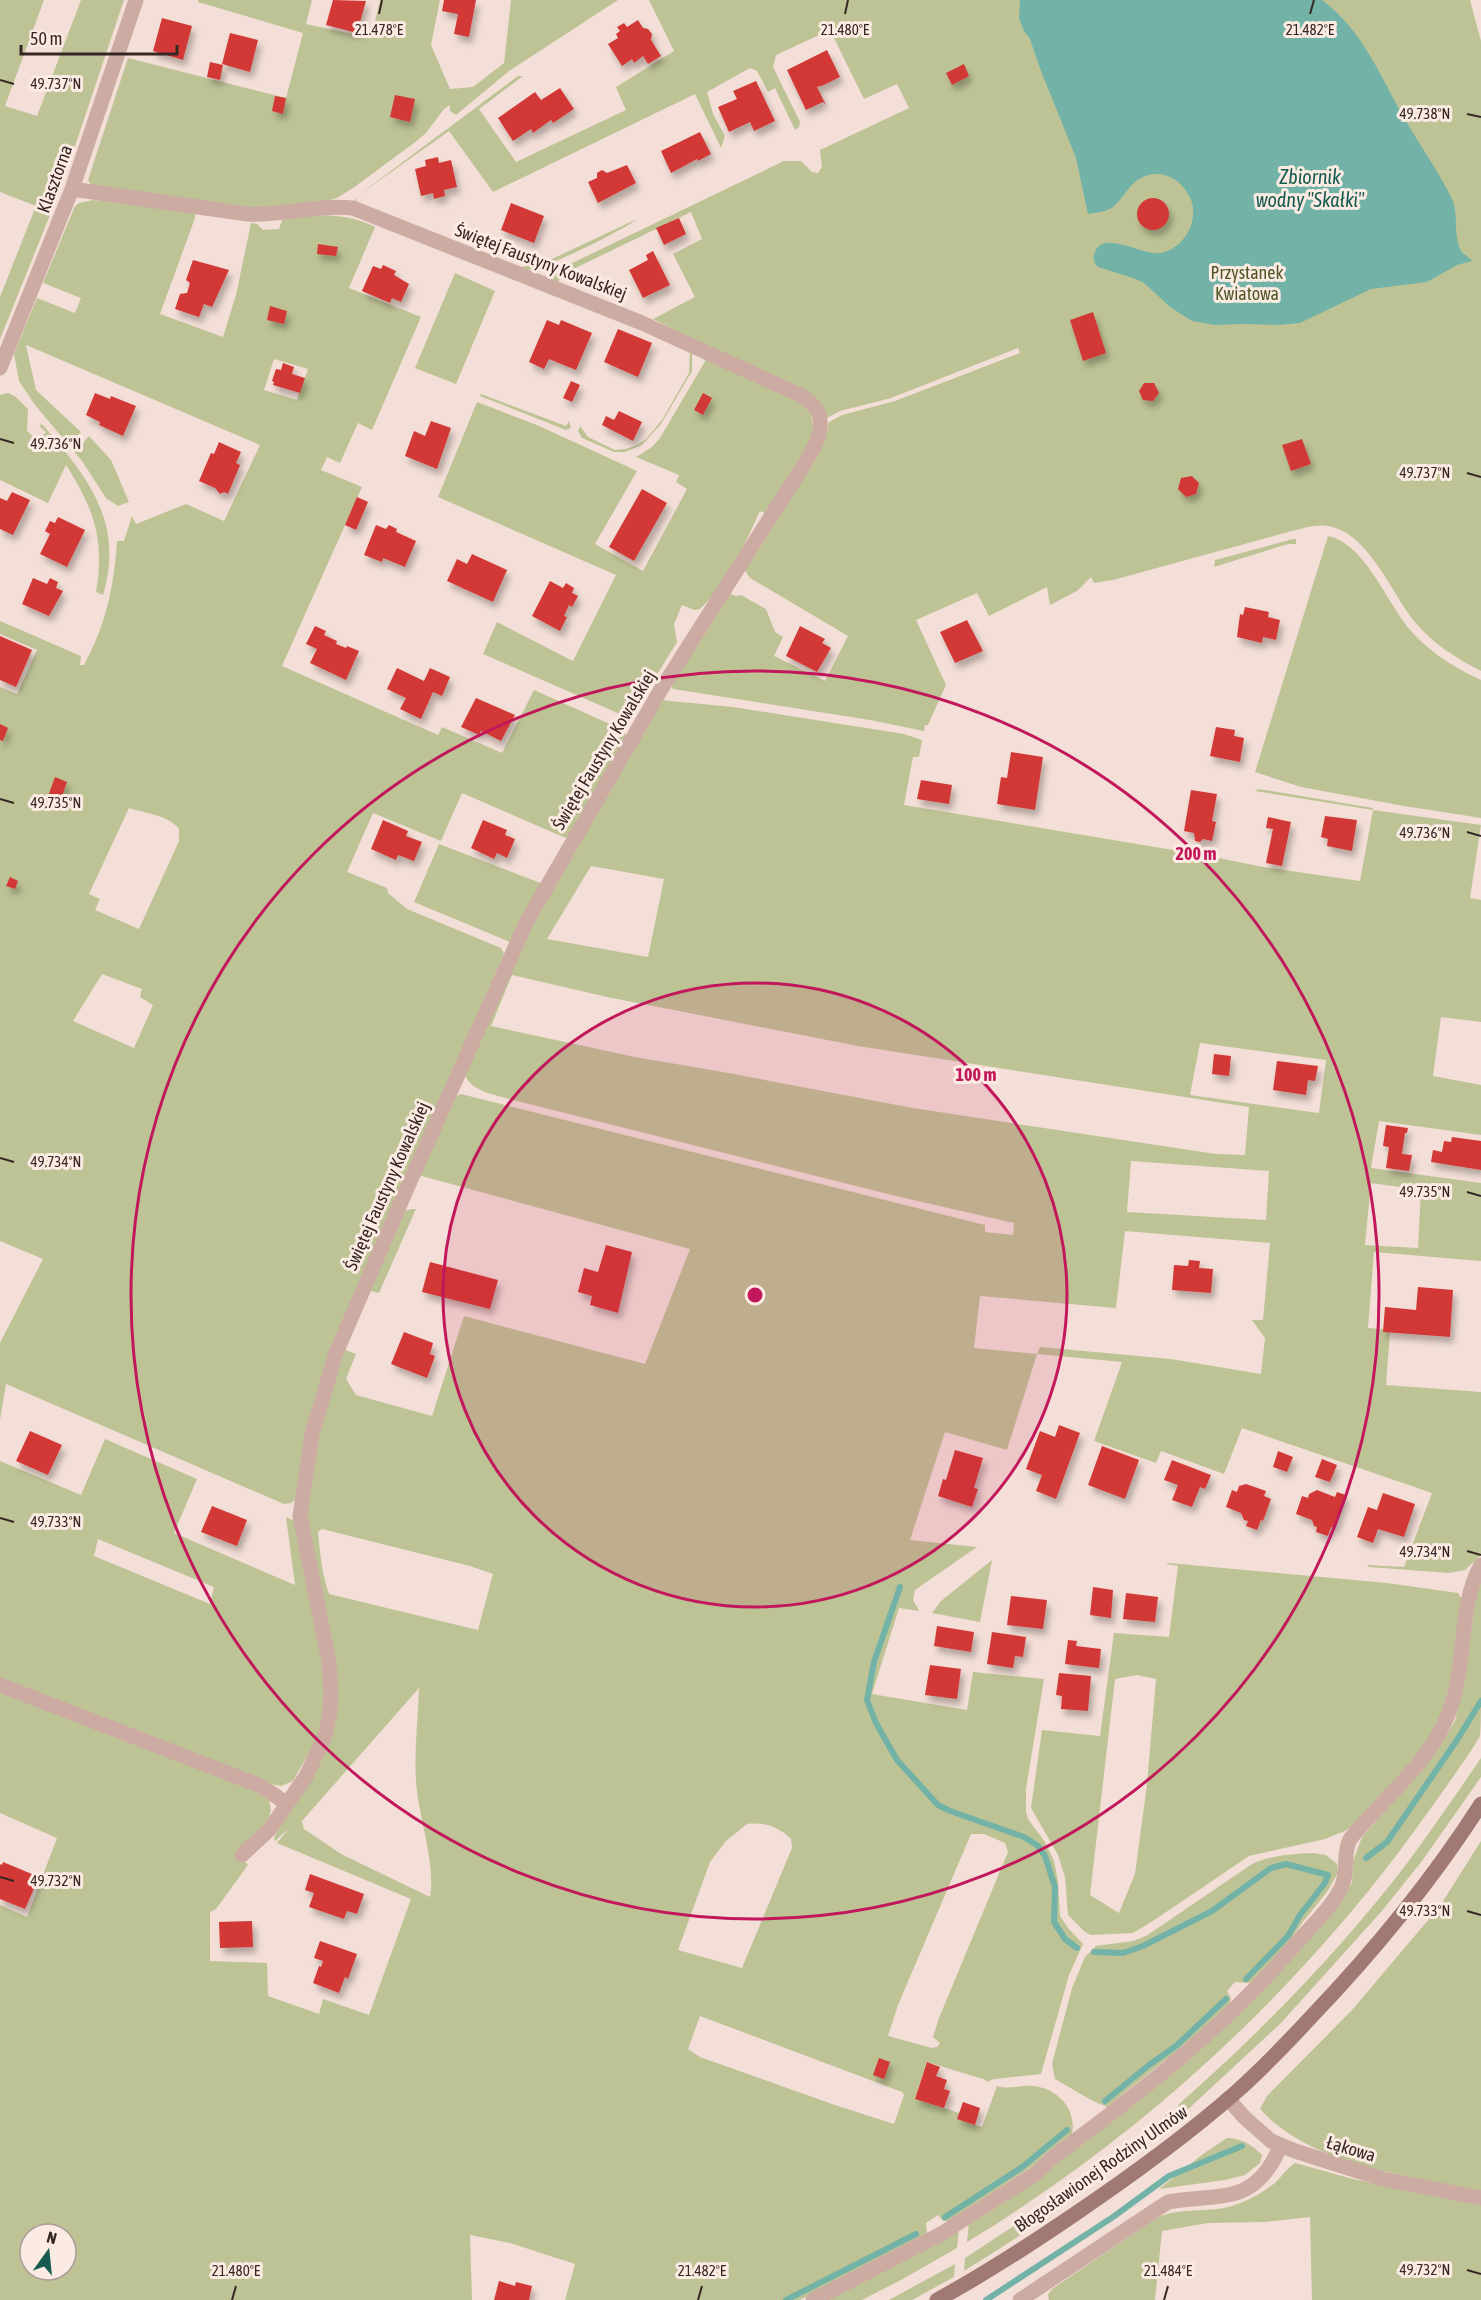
<svg xmlns="http://www.w3.org/2000/svg" width="1481" height="2300" font-family="'Asap Condensed',sans-serif">
<style>
.green{fill:#bec396;fill-rule:evenodd}
.water{fill:#73b3a7}
.lines{fill:none;stroke-linecap:round;stroke-linejoin:round}
.stream{stroke:#73b3a7;stroke-width:6}
.building{fill:#d23936;filter:url(#shadow)}
.minor{stroke:#ccaca2;stroke-width:15}
.secondary{stroke:#a07973;stroke-width:15}
.ticks{fill:none;stroke:#362725;stroke-width:2}
.ring{fill:none;stroke:#c2185b;stroke-width:3}
.labels{text-anchor:middle;stroke-width:6;stroke-linejoin:round;paint-order:stroke}
.street-label{font-size:18px;fill:#362725;stroke:#fbebe3}
.park-label{font-size:18px;fill:#505727;stroke:#fbebe3}
.water-label{font-size:20px;font-style:italic;fill:#175b50;stroke:#fbebe3}
.ticks-label{font-size:15px;text-anchor:middle;fill:#362725;stroke:#fbebe3;stroke-width:6;stroke-linejoin:round;paint-order:stroke}
.centre{fill:#c2185b;stroke:#fbebe3;stroke-width:3}
.ring-label{font-size:18px;text-anchor:middle;font-weight:bold;fill:#c2185b;stroke:#fbebe3;stroke-width:6;stroke-linejoin:round;paint-order:stroke}
</style>
<defs>
<filter id="shadow"><feDropShadow dx="3.5" dy="6" stdDeviation="3" flood-color="#0004"/></filter>
</defs>
<rect width="100%" height="100%" fill="#f3dfd7"/>
<path class="green" d="M0 0H44L5 106 37 116 81 0H124L61 188 0 339V297L36 206 0 192Z
M198 0H312L306 24 371 38 380 0H440L431 45 450 89 473 87 504 63 511 0H618L509 71 456 115 450 111V105L444 109 426 133 414 143 353 188 337 198 320 203 250 208 92 186 88 180 128 58 286 98 303 33 198 2Z
M649 0H1470L1481 41V671C1456 658 1433 644 1415 622 1391 593 1369 533 1328 526 1316 524 1304 528 1292 531L1113 580 1094 583 1091 577 1077 591 1050 605 1047 587 989 616 977 593 916 620 946 685 928 725H925L924 731 870 720 673 689 671 684 730 593 735 596 741 595 766 609 775 632 783 637 774 656 825 681 848 636 750 578 744 569 827 431 829 422 842 415 895 401 1020 353 1018 348 891 398 840 411 827 418 820 404 653 319 695 297 673 254 702 239 691 212 563 274 557 284 552 282 555 274 566 266 784 161H801L812 172 818 173 822 167 820 150 909 108 897 84 864 99 830 30 776 55 773 67 800 122 799 127 795 130 775 88 768 92 757 71 750 68 707 92 713 114 725 136 721 148 695 94 493 192 449 131 356 197 357 202 355 204 356 197 518 76H523L479 109 516 162 626 110 616 87 674 51Z
M93 200 195 211V218L160 314 223 337 236 295 251 223 257 224 263 230 279 229 283 217C315 215 346 212 375 227L349 288 421 317 372 430 358 423 340 463 327 457 321 470 362 487 282 666 438 735 442 727 502 753 534 690 621 729 627 737 568 839 462 793 441 841 373 813 347 872 387 888 388 893 407 909 501 948 504 954 373 1252 296 1499 291 1503 284 1504 6 1384 0 1420V1343L43 1259 0 1241V687L17 694 37 650 0 634V621L81 656 80 665H84C89 655 94 645 98 635 110 605 115 572 117 541H124L132 516 136 524 186 504 224 521 260 445 26 345 36 390 81 432 77 436 83 443 89 436 111 460 129 502 118 506 106 498 82 461 35 405 19 381 14 354 37 298 75 313 81 298 43 283 75 206 79 203ZM274 359 308 369 297 400 264 390ZM129 808C144 813 169 815 179 829V841L139 929 95 910 100 899 89 894ZM102 974 142 989 140 997 153 1005 134 1048 73 1021Z
M637 219C624 230 550 266 533 269 527 270 524 271 519 268L554 258Z
M455 273 495 291 456 384 415 368Z
M690 351 692 352V371L661 424 642 445 625 452H614L582 438 578 431 580 426 588 437 615 450 626 449 637 445 646 439 662 420 689 373Z
M707 358 802 404 810 412 815 433 767 514 760 511C744 545 728 583 700 609L694 610 682 605 674 624 677 642 639 704 620 714 483 654 497 622 573 661 616 575 438 497 477 402 537 425 637 471 595 544 643 571 687 489 676 482 679 475 636 457 652 447 660 438Z
M8 393 16 397 28 409 27 431 39 441 46 432 39 426 42 424C87 476 125 522 103 595L96 592C105 540 94 509 66 465L48 503 0 480V395Z
M481 394 566 426 569 421 571 428 566 430 480 396Z
M1328 536C1366 544 1387 604 1412 632 1432 654 1455 668 1481 680V818L1404 806 1301 787 1255 772Z
M1293 539H1296V544H1288L1214 567 1215 560Z
M660 700 733 707 904 734 922 740 919 757H913L904 805 1209 856 1263 867 1360 881 1373 810 1255 791 1259 789 1373 808V810L1481 825 1470 898 1481 900V1022L1441 1017 1433 1076 1481 1085V1135L1379 1121 1371 1168 1481 1183V1261L1374 1252 1368 1328 1383 1329V1332H1390L1386 1385 1481 1392V1555L1465 1570 1449 1573 1369 1567 1367 1565 1404 1567 1432 1493 1242 1428 1224 1474 1161 1451 1156 1463 1094 1441 1122 1362 1037 1354 1007 1450 945 1432 910 1540 977 1547 915 1590 913 1600 919 1611 899 1608 872 1694 967 1710 973 1672 1044 1679 1026 1789V1811L1028 1819 1045 1842 1054 1861 1058 1881 1060 1916 1068 1928 1083 1944 1069 1975 1041 2074 994 2079 987 2082 986 2080 927 2062 915 2098 959 2113 975 2125 982 2127 997 2086C1008 2090 1020 2085 1033 2086 1058 2088 1077 2110 1072 2134L1044 2155 1036 2164 949 2221H943L938 2215 926 2223 927 2233 800 2300H565L575 2264 510 2243 470 2235 472 2300H0V1905L27 1917 57 1838 0 1813V1690L244 1784 269 1800 271 1810 269 1817 243 1860 248 1865 216 1909 210 1912V1961L267 1963 268 1996 319 2014 323 1999 369 2015 411 1899 277 1843 289 1828 275 1841 274 1838 330 1735 306 1520 312 1457 343 1349 356 1354 346 1379 356 1395 432 1416 464 1316 645 1364 690 1249 418 1175 456 1096 461 1094 985 1225V1232L1013 1235 1014 1223 900 1197 509 1099C493 1094 474 1092 465 1076L524 934ZM591 866 664 879 648 957 547 939ZM512 975 607 997 858 1046 1249 1107 1245 1155 1216 1154 913 1108 723 1072 635 1057 491 1026ZM1200 1043 1326 1060 1319 1113 1190 1095ZM1131 1161 1269 1171 1266 1220 1127 1212ZM1371 1183 1421 1190 1418 1248 1365 1245ZM1125 1231 1270 1243 1263 1320H1252L1265 1338 1261 1374 1171 1359 1040 1347 1037 1354 974 1348 980 1296 1116 1308ZM322 1529 470 1566 493 1574 478 1630 329 1594C322 1574 320 1553 318 1532ZM419 1688C418 1719 414 1751 416 1781 418 1816 436 1863 430 1897L341 1854 304 1829 302 1821ZM747 1824C764 1822 778 1826 791 1839L792 1848 742 1968 678 1950 710 1862 726 1841ZM971 1834H984L1005 1843 1008 1852 939 2018 933 2037 940 2043 937 2047 932 2048 888 2036 898 2005ZM700 2016 902 2092 904 2095 894 2124 832 2104 700 2057 688 2049ZM30 2234H66V2270H30Z
M439 844 543 884 510 942 414 902Z
M412 1209H416L379 1293 367 1290 401 1212Z
M105 1439 197 1479 174 1533 295 1585 286 1517 295 1521 316 1614 326 1697 321 1731 293 1781 281 1786 266 1783 0 1680V1461L81 1495ZM98 1539 214 1587 210 1604 94 1556Z
M992 1560 980 1622 932 1613 941 1601Z
M1169 1563 1387 1583 1458 1593 1462 1599 1450 1684 1440 1718 1424 1747 1375 1803 1352 1826 1345 1831 1325 1839 1249 1856 1153 1921 1133 1933 1091 1935 1085 1932 1068 1915 1065 1877 1058 1855 1031 1808 1042 1730 1100 1736 1114 1633 1169 1637 1178 1566 1166 1564ZM1137 1675 1156 1679 1147 1784 1135 1874 1119 1913 1090 1895 1115 1679Z
M1481 1573C1481 1614 1481 1655 1481 1696 1481 1707 1481 1726 1480 1736 1473 1749 1463 1762 1455 1774 1437 1800 1418 1826 1399 1852 1280 2008 1135 2140 967 2242L969 2222 1038 2178 1143 2098 1341 1900 1352 1883 1353 1861 1362 1837 1432 1758 1455 1721 1465 1675 1476 1592Z
M1481 1758V1777L1422 1861 1381 1912 1281 2023 1184 2113 1178 2105C1262 2031 1340 1951 1408 1862 1433 1828 1457 1793 1481 1758Z
M1481 1841V2191C1410 2176 1311 2166 1260 2109L1267 2096 1352 2010 1440 1906Z
M1313 1853 1326 1855 1337 1864 1338 1873 1327 1892 1302 1923 1287 1945 1250 1983 1235 1982 1227 1991 1231 1998 1229 2005 1170 2059 1164 2061 1107 2107 1091 2100 1055 2079 1052 2064 1072 1988 1085 1957 1096 1946 1133 1941 1146 1936 1252 1864C1272 1855 1291 1854 1313 1853Z
M1169 2113 1175 2120C1108 2177 1039 2225 964 2271L965 2258 1069 2190Z
M1227 2138C1243 2139 1251 2144 1262 2155L1260 2163 1245 2175 1225 2180 1159 2189 1203 2154Z
M1295 2163 1353 2179 1481 2205V2300H1312L1310 2217 1265 2222 1208 2223 1162 2231 1155 2300H1049L1048 2295 1052 2289 1158 2217C1182 2208 1200 2212 1224 2208 1241 2205 1262 2193 1275 2183 1282 2176 1287 2168 1295 2163Z
M959 2229 957 2248 901 2280 862 2300H826Z
M955 2264 954 2277 912 2300H889Z"/>
<path class="water" d="M1020 0H1322C1362 30 1379 73 1403 116 1419 144 1438 170 1452 199 1459 214 1453 233 1460 249 1462 255 1469 256 1472 261L1457 265 1427 282 1371 289 1300 323 1278 325 1242 324 1215 325 1192 321 1170 307 1144 283 1133 278 1098 267C1095 264 1093 261 1094 255 1100 227 1142 256 1160 253 1172 251 1182 243 1188 232 1193 223 1195 210 1191 200 1182 177 1156 165 1135 182 1126 190 1120 203 1110 209 1104 212 1094 213 1088 214L1076 158 1041 71 1030 39 1024 31 1019 19Z"/>
<g class="lines">
<path class="stream" d="M900 1587 874 1662 867 1700 876 1723 897 1760 938 1805 950 1811 1024 1837 1038 1846 1045 1856 1055 1887 1054 1922 1065 1939 1077 1948
M1366 1858 1387 1842 1457 1740 1481 1701
M1094 1952 1123 1953 1143 1946 1212 1911 1271 1868 1286 1864 1328 1875 1325 1883 1300 1915 1288 1936 1246 1979
M1105 2101 1149 2065 1176 2046 1226 1999
M945 2217 1021 2168 1067 2130
M786 2300 916 2234
M986 2300 1113 2217 1169 2176 1242 2146"/>
</g>
<path class="building" d="M333 0 366 1 357 33 326 25Z
M444 0H476L469 37 454 34 458 14 442 11Z
M162 18 192 26 183 60 153 51Z
M638 20 643 28 648 29 652 34 651 40 661 56 648 64 643 56 634 63 632 59 622 66 608 44 618 38 616 34 620 31 617 27 624 23 627 27Z
M230 33 258 40 250 72 222 64Z
M827 50 840 77 824 85 817 87 826 105 823 102 806 110 787 70Z
M210 62 223 65 220 80 207 77Z
M964 64 969 76 952 85 946 73Z
M756 81 775 121 754 131 750 122 729 132 718 107 737 99 733 91Z
M560 88 574 109 553 123 551 120 533 133 531 129 513 141 498 118 535 92 541 100Z
M395 95 415 99 410 122 390 117Z
M275 96 286 98 283 114 272 111Z
M700 132 711 154 698 161 697 159 671 173 661 151Z
M438 157 439 163 451 160 457 187 444 190 445 196 434 199 433 193 421 196 415 169 426 166 425 160Z
M627 165 636 183 598 203 588 182 597 178V173L602 170 607 173Z
M1137 214a16 16 0 1 1 32 0a16 16 0 1 1-32 0Z
M511 203 544 216 534 243 501 230Z
M679 218 686 234 664 245 656 228Z
M318 244 338 247 336 256 317 254Z
M653 251 670 285 643 298 629 270 648 260 646 255Z
M193 260 229 270 212 307 204 304 199 317 175 309 180 294 187 293 190 283 186 280Z
M383 265 396 271 394 275 409 284 401 302 392 298 390 303 362 291 373 266 381 269Z
M270 306 287 311 284 324 267 320Z
M1093 312 1106 353 1083 361 1070 320Z
M547 320 559 325 561 320 592 333 576 370 549 359 544 369 529 362Z
M618 329 652 343 638 377 604 362Z
M283 363 294 367 292 374 305 378 300 393 273 385 274 382 272 381 276 369 281 370Z
M571 381 580 385 572 402 563 398Z
M1144 383H1154L1159 393 1153 401 1143 400 1139 391Z
M95 393 110 399 111 396 136 406 123 436 99 425 100 422 86 415Z
M703 393 712 398 703 415 694 410Z
M619 411 642 422 633 441 602 425 606 416 614 420Z
M431 421 451 428 437 469 405 456 414 431 425 436Z
M1302 439 1311 464 1291 471 1282 445Z
M219 442 241 452 236 463 240 465 228 494 224 492 220 494 215 488 199 481 211 453 214 454Z
M1192 476 1199 483 1196 494 1186 497 1178 489 1181 478Z
M642 489 667 503 634 561 609 547Z
M12 492 30 500 13 535 0 529V498L7 501Z
M357 497 368 502 356 530 345 525Z
M58 517 85 530 67 567 40 554 50 534 45 531 50 521 55 523Z
M376 525 386 529 389 525 397 529 396 532 416 541 405 567 383 558 382 562 364 555Z
M472 554 507 570 493 602 447 581 457 559 467 564Z
M33 578 47 584 50 578 58 582 56 588 63 591 49 616 22 604Z
M550 581 563 588 566 583 574 588 572 593 578 596 572 607 569 605 564 616 567 617 560 631 532 616Z
M1245 607 1269 612 1268 617 1280 620 1276 640 1263 637 1262 643 1237 637 1240 614 1243 615Z
M967 620 983 651 955 663 940 632Z
M315 626 326 631 324 635 337 641 336 644 346 648 347 646 359 651 346 680 310 663 317 649 306 644Z
M800 626 825 639 822 643 831 648 817 672 786 656Z
M0 636 32 650 16 687 0 680Z
M397 668 424 681 430 668 450 677 442 696 433 692 421 719 400 709 406 698 387 689Z
M476 698 515 715 501 741 481 731 479 735 461 727Z
M0 724 8 728 3 741 0 740Z
M1216 727 1235 730 1234 736 1244 738 1240 762 1210 756Z
M1011 752 1043 757 1035 810 997 804 1001 777 1007 778Z
M55 777 67 782 59 804 47 799Z
M921 780 952 785 949 804 917 799Z
M1191 790 1217 794 1212 821 1216 822 1212 841 1203 839 1200 842 1195 841 1194 833 1184 831Z
M1325 816 1357 820 1352 851 1327 846 1328 839 1321 837Z
M1268 817 1291 822 1282 866 1266 863 1273 829 1266 828Z
M383 820 408 831 406 836 422 842 414 861 398 855 396 860 371 849Z
M483 820 507 830 505 835 515 839 507 858 497 853 494 859 471 848Z
M10 877 18 881 15 889 6 886Z
M1214 1054 1231 1056 1229 1076 1212 1074Z
M1277 1061 1318 1066 1315 1081 1308 1080 1306 1095 1273 1090Z
M1386 1125 1408 1128 1407 1133H1405L1402 1154 1412 1155 1409 1171 1386 1168 1389 1147 1383 1146Z
M1452 1137 1481 1141V1170L1431 1162 1433 1150 1442 1152 1444 1141 1451 1142Z
M606 1245 632 1252 618 1313 590 1305 592 1296 578 1292 584 1268 598 1272Z
M1189 1260 1200 1261 1199 1268 1213 1269 1211 1293 1172 1290 1174 1265 1188 1266Z
M430 1262 498 1280 490 1309 422 1292Z
M1418 1287 1453 1290 1450 1337 1383 1332 1385 1307 1416 1310Z
M404 1332 433 1343 430 1354 435 1356 427 1378 391 1364Z
M1059 1425 1080 1433 1056 1499 1036 1491 1042 1475 1026 1469 1040 1431 1055 1437Z
M30 1431 62 1445 48 1475 16 1461Z
M1102 1446 1139 1460 1125 1499 1088 1485Z
M955 1450 983 1458 974 1488 978 1489 972 1507 938 1496 943 1479 946 1480Z
M1278 1451 1293 1457 1287 1472 1273 1467Z
M1322 1459 1337 1465 1330 1482 1315 1477Z
M1172 1460 1211 1475 1205 1489 1200 1487 1192 1507 1172 1500 1178 1485 1164 1480Z
M1246 1484 1266 1491 1264 1496 1271 1499 1263 1521 1261 1520 1257 1530 1246 1526 1248 1521 1244 1520 1241 1513 1226 1507 1232 1490 1237 1492 1239 1486Z
M1317 1490 1335 1497 1337 1492 1346 1495 1335 1528 1331 1527 1328 1536 1316 1532 1317 1527 1314 1526 1312 1520 1296 1514 1302 1496 1308 1498 1309 1494Z
M1383 1493 1415 1504 1404 1537 1378 1529 1373 1543 1357 1537 1368 1507 1377 1510Z
M212 1506 247 1520 237 1546 201 1532Z
M1093 1587 1113 1590 1111 1618 1090 1615Z
M1126 1593 1158 1597 1155 1622 1123 1619Z
M1011 1596 1047 1600 1043 1629 1007 1625Z
M937 1626 974 1632 971 1652 934 1646Z
M992 1632 1026 1637 1023 1657 1015 1656 1013 1668 987 1664Z
M1068 1640 1077 1641 1076 1646 1101 1649 1099 1668 1065 1664Z
M930 1665 961 1669 957 1699 925 1695Z
M1059 1673 1091 1676 1088 1711 1061 1709 1062 1696 1056 1695Z
M3 1862 39 1877 25 1909 0 1899V1864L2 1865Z
M310 1874 364 1894 357 1914 347 1911 344 1919 309 1907 314 1893 305 1890Z
M252 1921 253 1947 220 1948 219 1922Z
M320 1941 357 1954 348 1979 345 1977 339 1993 313 1983 319 1966 321 1967 323 1961 314 1958Z
M879 2058 890 2062 884 2079 873 2075Z
M927 2062 940 2067 936 2076 947 2080 944 2089 950 2091 944 2108 915 2099Z
M963 2102 980 2108 975 2125 957 2119Z
M499 2281 515 2286 516 2282 532 2286 529 2300H494Z"/>
<g class="lines">
<path class="minor" d="M72 189 247 214C282 216 318 204 353 208L642 323 800 395C828 411 823 432 810 455L660 691 527 921 408 1186 336 1353 312 1434 300 1516 329 1662 331 1696 329 1718 324 1738 306 1776 270 1829 242 1855
M0 368 72 189 136 0
M0 1685 261 1786 286 1803
M1228 2099 1245 2118 1271 2141 1295 2151 1383 2179 1481 2198
M813 2300 941 2234 1038 2172 1052 2158C1141 2092 1229 2024 1301 1938 1315 1923 1332 1906 1341 1888 1349 1873 1342 1855 1350 1839 1386 1795 1437 1758 1453 1700 1466 1657 1459 1604 1481 1565
M1020 2300 1168 2202C1223 2193 1255 2206 1281 2145"/>
<path class="secondary" d="M937 2300C983 2275 1028 2246 1072 2216 1128 2178 1184 2138 1235 2093 1262 2069 1287 2043 1312 2016 1376 1949 1431 1882 1481 1804"/>
</g>
<path class="ticks" d="M379 14 382 0M845 14 848 0M1310 14 1314 0M0 80 14 84M1467 114 1481 117M0 439 14 443M1467 473 1481 477M0 799 14 803M1467 832 1481 836M0 1158 14 1162M1467 1192 1481 1196M0 1518 14 1522M1467 1551 1481 1555M0 1877 14 1881M1467 1911 1481 1915M1467 2270 1481 2274M232 2300 236 2286M698 2300 702 2286M1164 2300 1168 2286"/>
<circle cx="755" cy="1295" r="312" fill="#c2185b" fill-opacity=".12"/>
<g class="ring">
<circle cx="755" cy="1295" r="312"/>
<circle cx="755" cy="1295" r="624"/>
</g>
<g class="labels">
<g class="street-label">
<text transform="translate(55 179) rotate(-70)" y="6">Klasztorna</text>
<text transform="translate(541 262) rotate(21)" y="6">Świętej Faustyny Kowalskiej</text>
<text transform="translate(604 750) rotate(-59)" y="6">Świętej Faustyny Kowalskiej</text>
<text transform="translate(387 1186) rotate(-66)" y="6">Świętej Faustyny Kowalskiej</text>
<text transform="translate(1351 2149) rotate(17)" y="6">Łąkowa</text>
<text transform="translate(1101 2169) rotate(-35)" y="6">Błogosławionej Rodziny Ulmów</text>
</g>
<g class="park-label">
<text x="1247" y="279">Przystanek<tspan x="1247" dy="21">Kwiatowa</tspan></text>
</g>
<g class="water-label">
<text x="1310" y="184">Zbiornik<tspan x="1310" dy="23">wodny "Skałki"</tspan></text>
</g>
</g>
<g class="ticks-label">
<text x="379" y="35">21.478°E</text>
<text x="845" y="35">21.480°E</text>
<text x="1310" y="35">21.482°E</text>
<text x="56" y="89">49.737°N</text>
<text x="1425" y="119">49.738°N</text>
<text x="56" y="449">49.736°N</text>
<text x="1425" y="478">49.737°N</text>
<text x="56" y="808">49.735°N</text>
<text x="1425" y="838">49.736°N</text>
<text x="56" y="1167">49.734°N</text>
<text x="1425" y="1197">49.735°N</text>
<text x="56" y="1527">49.733°N</text>
<text x="1425" y="1557">49.734°N</text>
<text x="56" y="1886">49.732°N</text>
<text x="1425" y="1916">49.733°N</text>
<text x="1425" y="2275">49.732°N</text>
<text x="236" y="2276">21.480°E</text>
<text x="702" y="2276">21.482°E</text>
<text x="1168" y="2276">21.484°E</text>
</g>
<circle cx="755" cy="1295" r="9" class="centre"/>
<g class="ring-label">
<text x="1196" y="860">200 m</text>
<text x="976" y="1081">100 m</text>
</g>
<g transform="translate(48 2252) rotate(15)"><circle r="28" fill="#fbebe3" stroke="#ac9d97" stroke-width="1.5"/>
<path d="M0-4.5L10 22L0 15L-10 22Z" fill="#175b50"/>
<text y="-9" font-size="16" font-weight="bold" text-anchor="middle" fill="#362725">N</text>
</g>
<path d="M21 45v9h156v-9" fill="none" stroke="#362725" stroke-width="3"/>
<text x="30" y="45" font-size="18" fill="#362725" stroke="#fbebe3" stroke-width="4.5" paint-order="stroke">50 m</text>
</svg>
